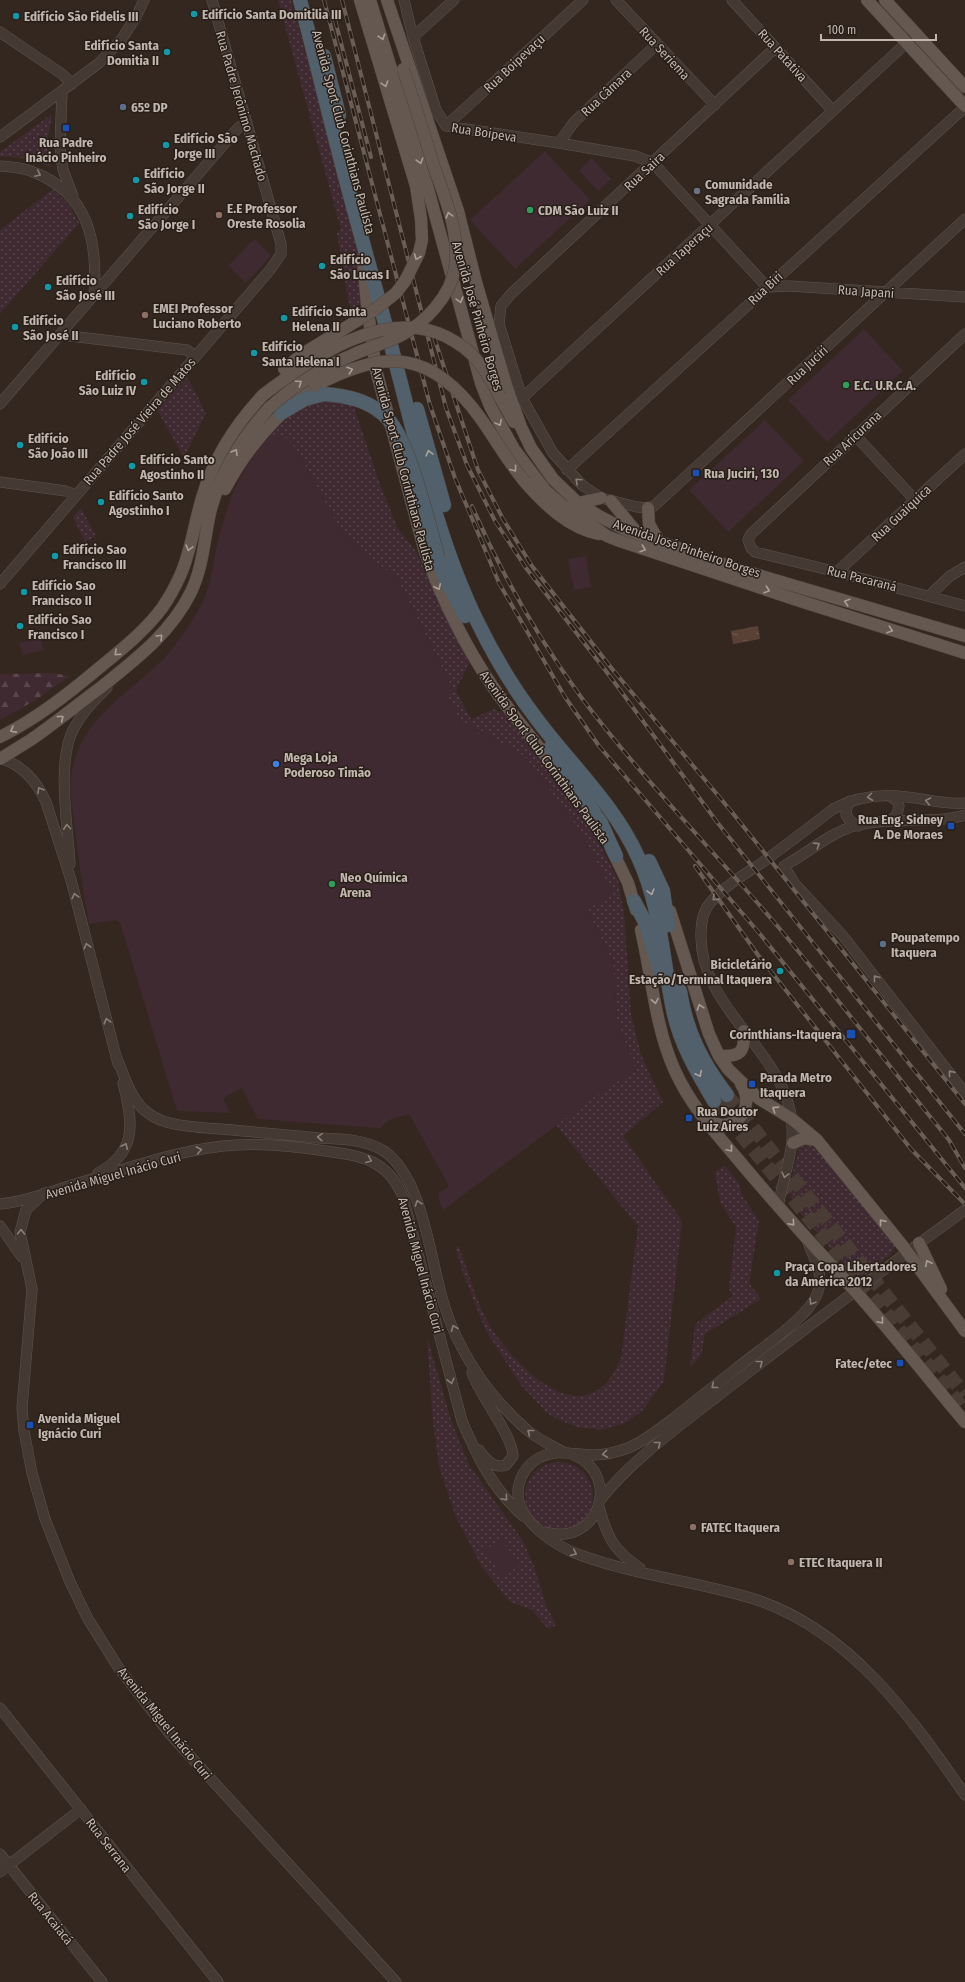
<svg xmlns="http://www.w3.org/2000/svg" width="965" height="1982" font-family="'Fira Sans Condensed',sans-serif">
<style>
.green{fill:url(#green-dots)}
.forest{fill:url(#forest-firs)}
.pitch{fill:#3f2a31}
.water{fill:url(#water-ripples)}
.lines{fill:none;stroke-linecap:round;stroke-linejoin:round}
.highway-tunnel{stroke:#483c35;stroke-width:14;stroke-dasharray:14 7;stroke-linecap:butt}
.minor-casing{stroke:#5f554e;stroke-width:11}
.major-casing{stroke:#4e433d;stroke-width:13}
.highway-casing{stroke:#4c423b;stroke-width:15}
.minor{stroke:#443a33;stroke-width:10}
.major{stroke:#645851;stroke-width:12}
.highway{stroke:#51606a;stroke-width:14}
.rail-casing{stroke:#6b5e55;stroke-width:4}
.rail{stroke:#291f19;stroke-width:2.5;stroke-dasharray:8;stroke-linecap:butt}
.major-bridge-casing{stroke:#4e433d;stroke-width:13;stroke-linecap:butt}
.highway-bridge-casing{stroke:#4c423b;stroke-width:15;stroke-linecap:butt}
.major-bridge{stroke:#645851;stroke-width:12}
.highway-bridge{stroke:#51606a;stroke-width:14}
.oneway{stroke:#aa9e96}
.oneway2{stroke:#897e76}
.oneway3{stroke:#aba5a0}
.culture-dot{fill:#0f9aa8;stroke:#291f19;stroke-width:1.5}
.service-dot{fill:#5c6f8a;stroke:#291f19;stroke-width:1.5}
.transit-dot{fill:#1a4fb4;stroke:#291f19;stroke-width:1.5}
.worship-dot{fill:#6b7280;stroke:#291f19;stroke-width:1.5}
.leisure-dot{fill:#2e9e5b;stroke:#291f19;stroke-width:1.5}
.education-dot{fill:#8d6e63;stroke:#291f19;stroke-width:1.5}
.shop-dot{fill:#3f7fe0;stroke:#291f19;stroke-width:1.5}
.labels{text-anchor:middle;stroke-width:3;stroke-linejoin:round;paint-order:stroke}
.poi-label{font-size:13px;font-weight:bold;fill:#c1b6ad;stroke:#291f19;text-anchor:start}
.street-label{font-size:13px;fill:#c1b6ad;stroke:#291f19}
</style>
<defs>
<pattern id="green-dots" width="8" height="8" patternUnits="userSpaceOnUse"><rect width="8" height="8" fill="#3f2a31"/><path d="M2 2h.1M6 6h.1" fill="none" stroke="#59474c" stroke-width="1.8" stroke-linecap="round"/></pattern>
<pattern id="forest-firs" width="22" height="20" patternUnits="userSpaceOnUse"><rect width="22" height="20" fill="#3f2a31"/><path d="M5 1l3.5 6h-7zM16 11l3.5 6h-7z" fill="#59474c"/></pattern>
<pattern id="water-ripples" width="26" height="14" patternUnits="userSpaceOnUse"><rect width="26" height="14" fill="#594235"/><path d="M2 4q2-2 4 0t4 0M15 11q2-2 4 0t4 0" fill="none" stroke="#6f5b50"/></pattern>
</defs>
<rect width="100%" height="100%" fill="#332720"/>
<path class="green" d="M278 0H291L374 298 350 309 337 233 341 230Z
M52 114 47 144 51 167 24 158 0 156V152Z
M53 189 69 205 79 223 0 314V230Z
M187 377 206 413 184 457 157 410Z
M316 400 345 401 353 405 380 484 397 527 415 550 469 663 456 691 471 719 494 709 511 717 576 802 600 845 618 880 624 913 631 1014 641 1055 663 1102 623 1136 682 1221 664 1381 642 1411 625 1423 602 1430 577 1427 555 1418 546 1412 521 1385 486 1331 463 1273 455 1246 459 1247C469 1272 476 1303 490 1326 519 1372 589 1439 621 1358L638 1226 556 1125 605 1089 636 1071 617 1019 613 962 587 909 613 895 582 834 530 763 525 757 485 733 479 735 462 726 446 692 453 689 398 580 342 533 302 459 289 440 258 450 266 430Z
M81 508 96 536 85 542 73 517Z
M805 1144H815L895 1245 893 1252 865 1275 859 1276 852 1273 793 1205 789 1188 799 1148Z
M724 1165 739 1183 742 1195 759 1221 749 1283 761 1299 705 1334 701 1355 690 1368 695 1324 733 1296 729 1289 736 1227 720 1202 715 1172Z
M427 1337 451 1420 469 1465 523 1541 534 1566 546 1605 556 1625 548 1629 532 1610 510 1602 482 1567 455 1515 439 1466 433 1422Z
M525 1496a34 34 0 1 1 68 0a34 34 0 1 1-68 0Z"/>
<path class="forest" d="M52 673 70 676 34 701 0 720V674Z"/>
<path class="pitch" d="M545 151 590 200 515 269 470 220Z
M592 158 611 179 598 191 579 170Z
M254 239 271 256 246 283 228 266Z
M864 329 903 371 827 442 788 400Z
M765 420 804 461 728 532 689 490Z
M275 434 282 435 289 440 302 459 342 533 398 580 453 689 446 692 462 726 471 722 479 735 485 733 525 757 530 763 582 834 614 895 587 909 613 962 617 1019 636 1071 605 1089 443 1210 439 1200V1193L449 1186 409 1114 389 1120 380 1128 258 1119 242 1088 223 1098 230 1113 177 1111 120 922 116 920 89 924C83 890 78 857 74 822 72 804 68 784 73 765 86 715 131 692 165 657 180 640 194 620 204 599 210 586 212 570 215 555 223 519 232 483 256 453 262 445 265 439 275 434Z
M586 556 591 587 574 590 568 559Z
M40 638 44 650 23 655 19 643Z
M502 1539 519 1566 502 1577 484 1550Z"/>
<path class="water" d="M758 626 760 639 733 644 731 631Z"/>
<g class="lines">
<path class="highway-tunnel" d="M727 1095 965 1395
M714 1101 965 1411"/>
<defs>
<path id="minor" d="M404 0 413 37 436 110 446 126 559 143 635 156 653 163 767 287 789 286 965 297
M616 0 715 105
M732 0 833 111
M0 32 62 74 72 84
M413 37 454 0
M775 48 511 294 501 306 499 324 522 398 553 453 582 485 601 498 637 507 648 508 654 506 965 219
M62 91 60 147 63 170 73 196
M446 126 583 0
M0 137 99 63 121 40 136 17 144 0
M559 143 574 122 657 44
M0 166C11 167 23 167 33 172 89 193 98 242 94 296
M63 331 70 336 187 350 195 356
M965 334 751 534 748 540 751 548 755 552 837 572 965 606
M522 398 916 34
M0 404 238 128 247 122
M855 435 915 500
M567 470 965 107
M0 482 66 491 76 495
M837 572 965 454
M0 584 270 270 281 254V244L212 0
M930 595 950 576 965 567
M0 758C23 766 36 780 46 802L71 880 118 1064
M850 801 847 807 846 815 851 822 858 826
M965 815C929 825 890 816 854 826 828 834 808 853 784 866L795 884 843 936 965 1093
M888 821 896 817 899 806 897 801 890 796
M70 864C68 827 56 760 74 728 82 713 95 699 107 688
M117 1059C124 1075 130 1096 143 1109 150 1115 158 1120 166 1122 187 1128 211 1128 233 1130 262 1133 290 1135 319 1138 341 1139 365 1139 384 1151 423 1178 430 1258 443 1301 457 1350 488 1396 526 1429 537 1439 551 1445 563 1452
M98 1173C138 1152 133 1121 123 1083
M44 1193 26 1210 20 1232 32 1289 22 1408 24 1431 32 1473 45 1519 70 1582 88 1619 118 1667 169 1733 396 1982
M0 1204C29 1201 57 1189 85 1181 129 1168 176 1151 223 1146 256 1142 293 1146 326 1151 362 1156 388 1160 403 1197L462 1421C478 1458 492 1488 523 1516
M778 1207C784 1171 799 1144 789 1106 772 1044 699 1002 701 934 701 924 703 911 710 903 724 886 745 874 763 862 786 845 810 827 833 809 856 797 881 793 907 797 928 799 945 805 965 803
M0 1226 22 1257
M807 1240C812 1254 823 1272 819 1288 817 1298 810 1307 803 1314 784 1334 759 1350 737 1368 716 1384 695 1401 674 1418 659 1429 645 1441 628 1448 617 1452 605 1455 593 1455 575 1455 556 1448 539 1458 526 1465 517 1480 518 1495 519 1522 557 1547 580 1555 635 1575 695 1581 751 1598 848 1628 910 1715 965 1795
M472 1373C480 1396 513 1436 513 1456L506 1465C494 1469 486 1460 479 1450
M600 1500C634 1457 685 1422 728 1388 806 1328 885 1268 965 1210
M599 1507C607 1537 614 1551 640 1568
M545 1532C598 1548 623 1476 574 1455
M0 1708 218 1982
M0 1854 102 1982
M0 1872 81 1809"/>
<path id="major" d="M360 0 416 186 421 219
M370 0 428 189 481 383 490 406 514 449 545 490 563 506 607 536 617 540 797 600 965 653
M387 0 458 211 476 282 506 385 521 427 531 448 553 479 578 503 599 516 624 529 734 568 965 636
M867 0 965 106
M885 0 965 87
M363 261 367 305 376 370 425 552C442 599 465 646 493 687 516 720 542 750 566 782
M500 397 514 422
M525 482C545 505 569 528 599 534
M225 489C247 447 276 414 315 386
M611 501 638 534
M578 503 601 498
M648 508 649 524 659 542
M0 737C36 719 68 694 99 668 121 650 145 631 162 608 169 598 175 587 180 576 191 552 194 524 202 498 213 459 236 424 263 395
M32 739C55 723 77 705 100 688 135 660 171 633 191 592 203 567 204 540 210 513 220 472 241 439 269 408
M611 848 628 883 636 910
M670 911 709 1034 719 1056 728 1069 758 1098 792 1119 817 1140 902 1245 965 1331
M641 930C652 977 655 1027 675 1071 690 1104 713 1130 736 1157 771 1199 807 1239 844 1279 887 1325 925 1375 965 1422
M719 1056C741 1057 745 1052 744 1031
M706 1120C712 1122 717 1125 724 1125 745 1123 752 1100 741 1084
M793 1143 804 1138 817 1140
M919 1243 941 1289"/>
<path id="highway" d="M300 0C316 60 330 120 346 180 361 238 378 295 393 353 417 443 436 537 477 621 493 654 513 688 536 718 570 764 614 804 638 857 662 909 662 960 674 1014 681 1045 698 1074 714 1101
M324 56 339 115
M417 409 444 505
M281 413 305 399 324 394
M438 558 444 576 465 616
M550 748 601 823 616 856
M649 861 663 891 668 925
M634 901 645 922 662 977
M680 991C686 1031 702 1063 727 1095"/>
</defs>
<use href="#minor" class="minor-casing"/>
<use href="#major" class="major-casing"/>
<use href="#highway" class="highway-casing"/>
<use href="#minor" class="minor"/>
<use href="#major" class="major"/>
<use href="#highway" class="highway"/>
<defs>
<path id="rail" d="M324 0 430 405 455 478 499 583 565 697 599 746 760 934 965 1188
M342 0 446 408 467 465 495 521 526 568 612 679 717 822 965 1134
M335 20 371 157
M434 337 478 470 503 519 532 566 613 670 731 811 965 1104
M472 506C501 573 538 638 581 697 640 776 710 847 774 922 834 993 890 1068 949 1140L965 1168
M695 866 758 955 911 1149 965 1204"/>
</defs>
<use href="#rail" class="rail-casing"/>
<use href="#rail" class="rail"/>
<defs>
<path id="major-bridge" d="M284 369 304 353 373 311 396 293 405 281 419 253 422 240 421 219
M315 386C386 348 432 350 481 419 496 440 508 462 525 482
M263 395C311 358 385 306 447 337 458 343 468 349 476 359 486 370 493 384 500 397
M269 408C294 386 319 369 350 356 366 348 384 344 400 336 425 323 451 296 455 267 460 233 445 198 434 167 424 134 414 101 403 69
M0 759 32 739"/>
<path id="highway-bridge" d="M324 394C346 396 365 399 383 414 409 435 428 524 438 558"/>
</defs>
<use href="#major-bridge" class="major-bridge-casing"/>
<use href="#highway-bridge" class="highway-bridge-casing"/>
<use href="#major-bridge" class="major-bridge"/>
<use href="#highway-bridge" class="highway-bridge"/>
</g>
<defs><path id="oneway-chevron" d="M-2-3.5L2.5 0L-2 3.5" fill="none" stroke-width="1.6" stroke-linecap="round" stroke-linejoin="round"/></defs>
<g class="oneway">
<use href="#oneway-chevron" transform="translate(382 37) rotate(72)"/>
<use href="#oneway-chevron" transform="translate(385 84) rotate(73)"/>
<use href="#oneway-chevron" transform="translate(420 161) rotate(73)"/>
<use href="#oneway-chevron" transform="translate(449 215) rotate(-105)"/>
<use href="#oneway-chevron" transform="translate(417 257) rotate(112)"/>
<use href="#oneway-chevron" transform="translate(460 300) rotate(74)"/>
<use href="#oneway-chevron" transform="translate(350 370) rotate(-18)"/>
<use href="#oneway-chevron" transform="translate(299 383) rotate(-35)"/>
<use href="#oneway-chevron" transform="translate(499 423) rotate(62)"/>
<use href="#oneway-chevron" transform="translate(235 452) rotate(-60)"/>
<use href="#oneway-chevron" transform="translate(514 469) rotate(53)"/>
<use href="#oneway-chevron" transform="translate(189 548) rotate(105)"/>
<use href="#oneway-chevron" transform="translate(643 549) rotate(19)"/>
<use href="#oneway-chevron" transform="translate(438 587) rotate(65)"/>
<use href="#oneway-chevron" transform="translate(767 590) rotate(18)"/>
<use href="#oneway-chevron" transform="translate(847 602) rotate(-163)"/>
<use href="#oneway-chevron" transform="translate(890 630) rotate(18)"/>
<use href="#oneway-chevron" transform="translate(160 637) rotate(-45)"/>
<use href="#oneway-chevron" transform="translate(117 653) rotate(138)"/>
<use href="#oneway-chevron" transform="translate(61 718) rotate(-38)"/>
<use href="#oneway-chevron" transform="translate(13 730) rotate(151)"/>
<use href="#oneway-chevron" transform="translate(655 1001) rotate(79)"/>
<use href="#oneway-chevron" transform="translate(700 1007) rotate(-107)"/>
<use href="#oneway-chevron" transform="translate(775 1109) rotate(-147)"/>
<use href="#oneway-chevron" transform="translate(730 1149) rotate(50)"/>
<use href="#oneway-chevron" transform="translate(882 1222) rotate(-129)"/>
<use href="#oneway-chevron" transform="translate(792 1223) rotate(49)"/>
<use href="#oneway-chevron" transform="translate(928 1263) rotate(-116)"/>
<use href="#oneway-chevron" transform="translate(881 1321) rotate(50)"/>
</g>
<g class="oneway2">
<use href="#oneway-chevron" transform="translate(38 174) rotate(25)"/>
<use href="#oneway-chevron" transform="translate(578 481) rotate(-137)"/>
<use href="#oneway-chevron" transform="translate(40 790) rotate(-120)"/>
<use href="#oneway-chevron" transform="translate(870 797) rotate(173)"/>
<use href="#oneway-chevron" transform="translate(928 801) rotate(-169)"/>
<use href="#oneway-chevron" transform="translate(67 827) rotate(-94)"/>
<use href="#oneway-chevron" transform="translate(817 845) rotate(-33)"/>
<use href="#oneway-chevron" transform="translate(75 896) rotate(-104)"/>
<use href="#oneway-chevron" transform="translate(715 898) rotate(136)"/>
<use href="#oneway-chevron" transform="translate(87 946) rotate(-104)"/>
<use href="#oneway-chevron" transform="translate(876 978) rotate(-128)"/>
<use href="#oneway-chevron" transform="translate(107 1021) rotate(-105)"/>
<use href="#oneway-chevron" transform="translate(951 1073) rotate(-129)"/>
<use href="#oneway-chevron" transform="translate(320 1137) rotate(-176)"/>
<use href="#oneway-chevron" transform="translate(125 1146) rotate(-65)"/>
<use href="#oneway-chevron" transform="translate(199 1150) rotate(-11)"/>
<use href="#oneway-chevron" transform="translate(369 1160) rotate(23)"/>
<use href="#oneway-chevron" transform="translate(785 1175) rotate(104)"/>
<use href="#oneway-chevron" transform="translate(418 1203) rotate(-108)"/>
<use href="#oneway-chevron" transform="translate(21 1232) rotate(-90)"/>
<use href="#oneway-chevron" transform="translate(812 1302) rotate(123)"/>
<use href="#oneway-chevron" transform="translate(454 1328) rotate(-112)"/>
<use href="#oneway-chevron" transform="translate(760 1363) rotate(-38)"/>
<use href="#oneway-chevron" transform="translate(451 1381) rotate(76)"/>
<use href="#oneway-chevron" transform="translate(714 1386) rotate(141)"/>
<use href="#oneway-chevron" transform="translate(530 1432) rotate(-142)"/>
<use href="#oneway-chevron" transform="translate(658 1444) rotate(-39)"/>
<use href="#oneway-chevron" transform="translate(605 1454) rotate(174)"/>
<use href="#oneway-chevron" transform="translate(505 1498) rotate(49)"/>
<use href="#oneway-chevron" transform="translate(574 1553) rotate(25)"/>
</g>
<g class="oneway3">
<use href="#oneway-chevron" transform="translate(429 453) rotate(-105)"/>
<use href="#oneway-chevron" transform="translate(651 892) rotate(74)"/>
<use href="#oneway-chevron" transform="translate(699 1074) rotate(63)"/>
</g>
<g class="culture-dot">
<circle cx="194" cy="14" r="4"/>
<circle cx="16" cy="16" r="4"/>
<circle cx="167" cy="52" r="4"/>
<circle cx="166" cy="145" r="4"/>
<circle cx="136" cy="180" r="4"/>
<circle cx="130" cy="216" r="4"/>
<circle cx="322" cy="266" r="4"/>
<circle cx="48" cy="287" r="4"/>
<circle cx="284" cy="318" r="4"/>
<circle cx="15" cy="327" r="4"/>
<circle cx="254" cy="353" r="4"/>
<circle cx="144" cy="382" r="4"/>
<circle cx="20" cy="445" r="4"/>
<circle cx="132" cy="466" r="4"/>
<circle cx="101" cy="502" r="4"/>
<circle cx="55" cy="556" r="4"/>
<circle cx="24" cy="592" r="4"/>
<circle cx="20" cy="626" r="4"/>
<circle cx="780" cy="971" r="4"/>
<circle cx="777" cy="1273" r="4"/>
</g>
<g class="service-dot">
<circle cx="123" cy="107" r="4"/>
<circle cx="883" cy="944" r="4"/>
</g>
<g class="transit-dot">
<rect x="62" y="124" width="8" height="8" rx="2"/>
<rect x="692" y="469" width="8" height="8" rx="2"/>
<rect x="947" y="822" width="8" height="8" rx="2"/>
<rect x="846" y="1029" width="10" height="10" rx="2"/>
<rect x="748" y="1080" width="8" height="8" rx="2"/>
<rect x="685" y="1114" width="8" height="8" rx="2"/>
<rect x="896" y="1359" width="8" height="8" rx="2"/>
<rect x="26" y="1421" width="8" height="8" rx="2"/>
</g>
<circle class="worship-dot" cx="697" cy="191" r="4"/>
<g class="leisure-dot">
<circle cx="530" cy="210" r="4"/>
<circle cx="846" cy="385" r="4"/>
<circle cx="332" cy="884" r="4"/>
</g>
<g class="education-dot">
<circle cx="219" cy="215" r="4"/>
<circle cx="145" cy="315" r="4"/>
<circle cx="693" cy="1527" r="4"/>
<circle cx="791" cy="1562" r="4"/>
</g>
<circle class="shop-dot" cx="276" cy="764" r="4"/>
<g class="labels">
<g class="poi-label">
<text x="202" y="19">Edifício Santa Domitilia III</text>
<text x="24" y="21">Edifício São Fidelis III</text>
<text x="159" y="50" text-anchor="end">Edifício Santa<tspan x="159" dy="15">Domitia II</tspan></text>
<text x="131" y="112">65º DP</text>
<text x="174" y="143">Edifício São<tspan x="174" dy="15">Jorge III</tspan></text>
<text x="66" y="147" text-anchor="middle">Rua Padre<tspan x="66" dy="15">Inácio Pinheiro</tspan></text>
<text x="144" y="178">Edifício<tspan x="144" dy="15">São Jorge II</tspan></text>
<text x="705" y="189">Comunidade<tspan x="705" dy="15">Sagrada Família</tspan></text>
<text x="227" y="213">E.E Professor<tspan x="227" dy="15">Oreste Rosolia</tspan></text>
<text x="138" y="214">Edifício<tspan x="138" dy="15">São Jorge I</tspan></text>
<text x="538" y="215">CDM São Luiz II</text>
<text x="330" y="264">Edifício<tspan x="330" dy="15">São Lucas I</tspan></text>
<text x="56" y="285">Edifício<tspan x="56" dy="15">São José III</tspan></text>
<text x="153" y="313">EMEI Professor<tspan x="153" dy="15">Luciano Roberto</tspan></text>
<text x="292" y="316">Edifício Santa<tspan x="292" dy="15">Helena II</tspan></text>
<text x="23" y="325">Edifício<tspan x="23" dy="15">São José II</tspan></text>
<text x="262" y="351">Edifício<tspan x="262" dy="15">Santa Helena I</tspan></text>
<text x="136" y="380" text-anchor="end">Edifício<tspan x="136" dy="15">São Luiz IV</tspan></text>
<text x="854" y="390">E.C. U.R.C.A.</text>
<text x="28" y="443">Edifício<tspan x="28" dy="15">São João III</tspan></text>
<text x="140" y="464">Edifício Santo<tspan x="140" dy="15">Agostinho II</tspan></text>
<text x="704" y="478">Rua Juciri, 130</text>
<text x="109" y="500">Edifício Santo<tspan x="109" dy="15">Agostinho I</tspan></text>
<text x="63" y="554">Edifício Sao<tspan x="63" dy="15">Francisco III</tspan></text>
<text x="32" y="590">Edifício Sao<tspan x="32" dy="15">Francisco II</tspan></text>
<text x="28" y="624">Edifício Sao<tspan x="28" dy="15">Francisco I</tspan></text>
<text x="284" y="762">Mega Loja<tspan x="284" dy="15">Poderoso Timão</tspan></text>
<text x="943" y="824" text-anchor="end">Rua Eng. Sidney<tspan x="943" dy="15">A. De Moraes</tspan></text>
<text x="340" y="882">Neo Química<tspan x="340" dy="15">Arena</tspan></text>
<text x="891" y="942">Poupatempo<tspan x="891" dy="15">Itaquera</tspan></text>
<text x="772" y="969" text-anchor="end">Bicicletário<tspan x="772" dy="15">Estação/Terminal Itaquera</tspan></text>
<text x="842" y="1039" text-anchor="end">Corinthians-Itaquera</text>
<text x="760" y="1082">Parada Metro<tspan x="760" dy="15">Itaquera</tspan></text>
<text x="697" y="1116">Rua Doutor<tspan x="697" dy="15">Luiz Aires</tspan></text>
<text x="785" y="1271">Praça Copa Libertadores<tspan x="785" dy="15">da América 2012</tspan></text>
<text x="892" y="1368" text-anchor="end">Fatec/etec</text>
<text x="38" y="1423">Avenida Miguel<tspan x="38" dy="15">Ignácio Curi</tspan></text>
<text x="701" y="1532">FATEC Itaquera</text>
<text x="799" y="1567">ETEC Itaquera II</text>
</g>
<g class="street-label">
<text transform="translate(665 53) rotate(47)" y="5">Rua Seriema</text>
<text transform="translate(783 55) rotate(48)" y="5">Rua Patativa</text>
<text transform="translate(514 63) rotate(-43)" y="5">Rua Boipevaçu</text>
<text transform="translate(606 92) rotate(-43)" y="5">Rua Câmara</text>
<text transform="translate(242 106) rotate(74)" y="5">Rua Padre Jerônimo Machado</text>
<text transform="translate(344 132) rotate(75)" y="5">Avenida Sport Club Corinthians Paulista</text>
<text transform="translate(484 132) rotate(9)" y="5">Rua Boipeva</text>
<text transform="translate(644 171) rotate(-43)" y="5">Rua Saira</text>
<text transform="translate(684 249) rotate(-42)" y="5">Rua Taperaçu</text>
<text transform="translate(765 288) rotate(-43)" y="5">Rua Biri</text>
<text transform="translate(866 291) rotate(4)" y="5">Rua Japani</text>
<text transform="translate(478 316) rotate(74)" y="5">Avenida José Pinheiro Borges</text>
<text transform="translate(807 365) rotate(-43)" y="5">Rua Juciri</text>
<text transform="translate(139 421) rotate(-49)" y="5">Rua Padre José Vieira de Matos</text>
<text transform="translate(852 438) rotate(-43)" y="5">Rua Aricurana</text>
<text transform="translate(404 469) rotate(75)" y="5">Avenida Sport Club Corinthians Paulista</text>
<text transform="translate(901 513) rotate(-43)" y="5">Rua Guaiquica</text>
<text transform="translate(687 548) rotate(19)" y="5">Avenida José Pinheiro Borges</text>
<text transform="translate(862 578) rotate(14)" y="5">Rua Pacaraná</text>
<text transform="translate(545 757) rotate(54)" y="5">Avenida Sport Club Corinthians Paulista</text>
<text transform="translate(113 1175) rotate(-16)" y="5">Avenida Miguel Inácio Curi</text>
<text transform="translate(421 1265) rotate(75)" y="5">Avenida Miguel Inácio Curi</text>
<text transform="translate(165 1723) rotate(51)" y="5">Avenida Miguel Inácio Curi</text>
<text transform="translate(109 1845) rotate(52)" y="5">Rua Serrana</text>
<text transform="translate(51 1918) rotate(51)" y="5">Rua Acaiacá</text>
</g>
</g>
<path d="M821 34v6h115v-6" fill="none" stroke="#c1b6ad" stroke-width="2"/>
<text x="827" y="34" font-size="12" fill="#c1b6ad" stroke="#291f19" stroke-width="3" paint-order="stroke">100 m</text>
</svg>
